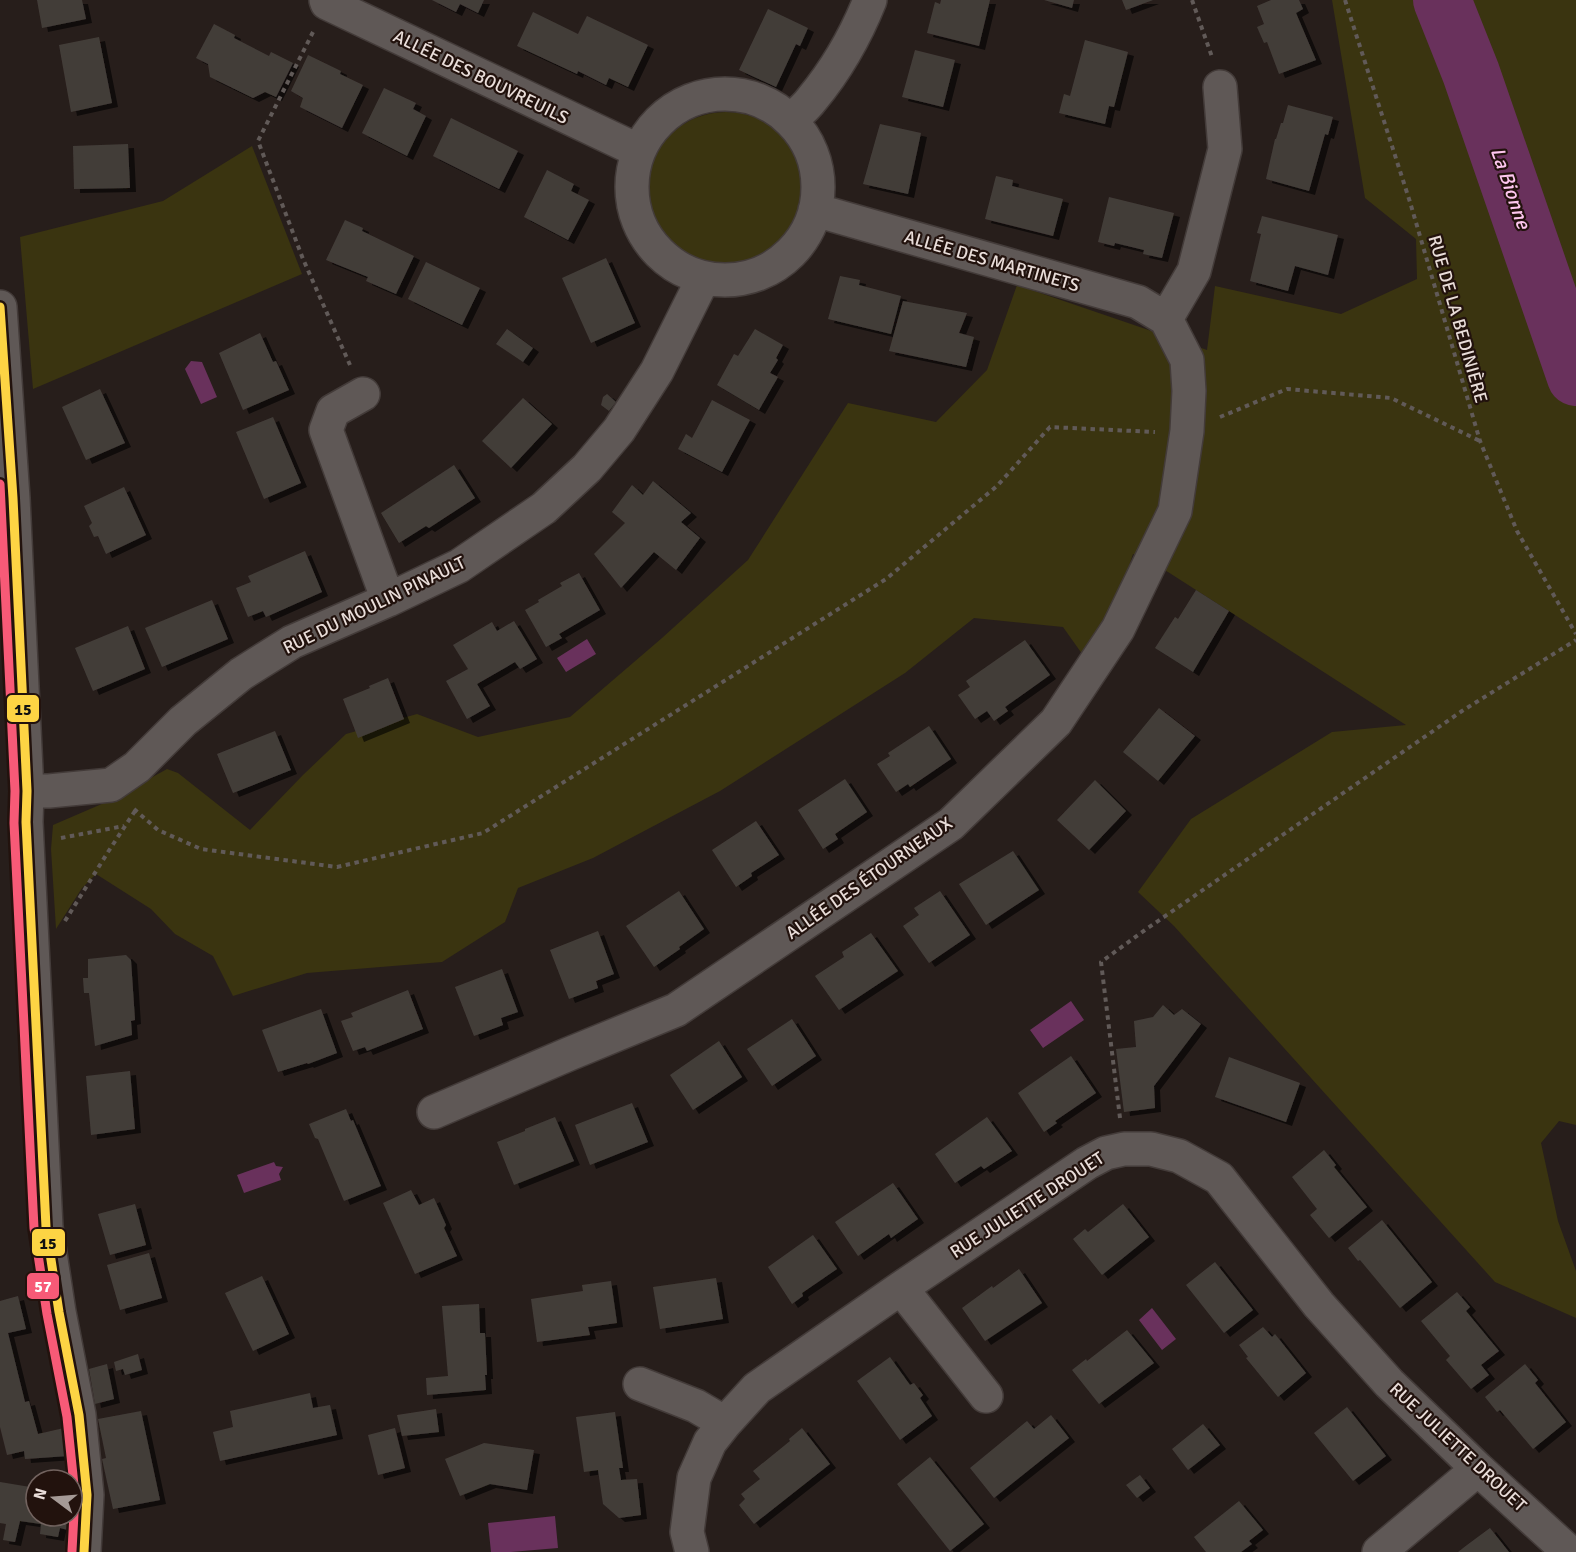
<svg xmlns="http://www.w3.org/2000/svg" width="1576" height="1552" font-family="Signika,sans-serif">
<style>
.green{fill:#3a3410}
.water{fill:#69315c}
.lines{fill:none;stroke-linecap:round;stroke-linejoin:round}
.river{stroke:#69315c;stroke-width:58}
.building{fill:#433d39;filter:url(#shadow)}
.minor-casing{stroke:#433b39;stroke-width:36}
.path{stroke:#615a58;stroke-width:4;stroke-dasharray:4.5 4.5;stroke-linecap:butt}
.minor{stroke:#5f5856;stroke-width:33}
.bus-1-casing{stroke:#22120d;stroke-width:14}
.bus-2-casing{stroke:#22120d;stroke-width:14}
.bus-1{stroke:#fdd444;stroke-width:9}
.bus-2{stroke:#f75a77;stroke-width:9}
.labels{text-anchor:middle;stroke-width:4.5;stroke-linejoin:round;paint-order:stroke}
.street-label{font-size:18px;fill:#e9ddd9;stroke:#22120d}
.water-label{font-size:20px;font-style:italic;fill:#fec7ef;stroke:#22120d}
.line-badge{stroke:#22120d;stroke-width:2}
.badge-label{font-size:16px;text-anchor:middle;font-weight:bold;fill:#fff}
.pale-badge-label{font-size:16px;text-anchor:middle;font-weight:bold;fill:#111}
</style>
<defs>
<filter id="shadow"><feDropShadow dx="6" dy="4" stdDeviation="0" flood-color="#0009"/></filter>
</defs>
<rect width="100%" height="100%" fill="#271e1b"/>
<path class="green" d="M1332 0H1576V1125L1559 1121 1541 1143 1558 1221 1576 1271V1318L1495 1282 1174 926 1138 892 1191 819 1332 732 1406 725 1168 572 1133 554 1115 608 1085 658 1063 627 974 618 905 673 720 791 593 858 518 888 505 922 442 962 307 973 233 996 213 956 175 934 151 909 96 874 82 888 56 929 51 849 53 825 111 800 167 769 178 773 250 830 303 775 346 734 417 714 478 737 570 717 662 638 748 560 848 403 936 422 987 370 1017 285 1207 350 1215 286 1341 314 1417 279 1416 239 1365 198Z
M646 192a80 80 0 1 1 160 0a80 80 0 1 1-160 0Z
M252 146 302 274 33 389 20 237 163 201Z"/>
<path class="water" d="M191 361 202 362 217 397 201 404 185 369Z
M587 639 596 654 566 672 557 658Z
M1071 1001 1084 1020 1043 1048 1030 1030Z
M274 1162 276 1166 283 1167 279 1174 281 1180 244 1193 237 1175Z
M1152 1308 1176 1339 1162 1350 1139 1320Z
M555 1516 558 1548 511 1552H491L488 1523Z"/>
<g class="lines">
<path class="river" d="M1442 0 1471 73 1576 377"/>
</g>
<path class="building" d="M37 0H82L86 19 42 28Z
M432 0H484L478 13 460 4 456 12Z
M941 0H990L979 46 927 33 935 2 940 4Z
M1044 0H1074L1072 8Z
M1122 0H1153L1126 10Z
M1271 0H1299L1303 9 1296 13 1316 60 1279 74 1267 42 1264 43 1257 27 1264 24 1257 6Z
M768 9 808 28 800 46 796 44 776 87 739 70Z
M533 12 578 34 587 16 648 45 628 87 609 78 606 85 578 71 577 74 517 46Z
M214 24 235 35 234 38 269 56 271 52 293 63 276 97 265 92 253 98 210 77 208 64 196 58Z
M99 37 112 103 71 112 59 45Z
M1085 40 1128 52 1114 107 1109 106 1105 124 1059 113 1064 94 1070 96Z
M915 50 955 60 943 107 902 97Z
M308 55 341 71 340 74 363 85 342 128 300 107 303 98 291 91Z
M384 88 416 103 413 109 426 116 407 156 362 133Z
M1288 105 1333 117 1328 135 1325 134 1309 191 1266 179 1275 139H1276L1281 123H1283Z
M451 118 518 151 499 189 433 156Z
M880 124 921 133 908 194 863 184Z
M128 144 130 188 74 189 73 146Z
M547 170 574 184 571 191 589 200 568 240 524 217Z
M996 176 1013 180 1012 186 1063 199 1053 236 985 219Z
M1109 197 1174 213 1162 258 1143 254 1144 250 1115 243 1114 246 1098 242Z
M1262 216 1338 235 1328 275 1295 266 1288 291 1250 281 1261 234 1257 233Z
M345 220 363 228 362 231 414 256 396 294 366 281 368 277 326 260Z
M606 258 635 323 591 343 562 278Z
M426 262 480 288 462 325 408 299Z
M840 276 860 280 859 285 901 296 891 334 828 319Z
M903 301 967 313 959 333 974 337 966 367 889 351Z
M507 329 533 348 523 362 496 344Z
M755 329 783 345 776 358 778 360 770 373 778 377 759 410 717 385 734 354 738 356Z
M260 333 273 362 276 361 289 390 243 410 219 353Z
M100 389 125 443 86 460 62 407Z
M607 394 616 402 609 411 601 405 603 397Z
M523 398 552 424 511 468 482 441Z
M712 400 750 420 722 472 678 449 686 434 692 438Z
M273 417 301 483 264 499 236 432Z
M454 465 475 498 429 528 426 526 399 543 381 513Z
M653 481 691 513 681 522 700 538 676 570 654 552 621 588 594 554 625 523 612 512 632 485 643 495Z
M124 487 146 535 106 554 98 536 94 537 89 526 92 523 84 506Z
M305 551 322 592 266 617 263 611 248 617 236 588 251 582 248 576Z
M579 573 600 610 559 634 562 638 546 647 525 610 539 602 538 600 562 586 560 583Z
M1196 590 1229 611 1193 672 1155 648 1175 617 1178 619Z
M212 600 228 639 162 667 145 628Z
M514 621 537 659 520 669 515 662 477 684 490 706 467 719 446 681 468 669 453 645 492 622 497 631Z
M128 626 145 669 93 691 75 648Z
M1025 640 1050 675 1005 707 1008 711 994 721 987 711 975 719 958 695 970 687 966 681Z
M388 678 404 719 358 738 343 699 370 688 369 686Z
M1159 708 1195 736 1158 781 1123 752Z
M929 726 951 759 910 787 908 784 896 792 877 764 890 756 888 753Z
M275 731 291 770 233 793 217 754Z
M845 779 867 812 835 834 838 839 823 849 798 810Z
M1095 780 1126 811 1089 850 1057 820Z
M756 821 779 855 751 873 752 876 736 887 712 850Z
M1013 851 1039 890 986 925 959 884Z
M679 891 704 929 679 947 680 949 654 967 626 926Z
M940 891 970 935 929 963 903 926 919 915 914 908Z
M598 931 614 974 596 981 598 988 569 999 550 950Z
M871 933 898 971 839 1010 815 976 844 957 842 952Z
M126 955 131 960 135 1020 131 1021 132 1035 95 1046 89 993H84L83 978H88V959Z
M502 969 518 1012 501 1018 503 1025 474 1036 455 987Z
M408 990 423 1029 367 1051 365 1047 353 1051 341 1021 353 1017 351 1013Z
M1163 1005 1174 1015 1182 1009 1201 1024 1154 1086 1155 1108 1124 1112 1116 1049 1136 1047 1134 1021 1153 1017Z
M321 1009 337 1053 308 1064 307 1063 278 1072 262 1030Z
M792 1019 816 1056 772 1086 747 1049Z
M719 1041 742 1077 693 1110 670 1075Z
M1071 1056 1096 1093 1055 1121 1057 1123 1044 1132 1018 1093Z
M1229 1057 1300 1083 1286 1122 1215 1097Z
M130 1071 135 1129 91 1135 86 1076Z
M632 1103 648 1142 590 1165 575 1125Z
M346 1109 351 1121 353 1120 381 1186 344 1201 318 1139 315 1138 309 1124Z
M555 1117 574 1161 514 1185 497 1142 525 1131V1129Z
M987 1117 1012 1151 984 1169 981 1166 955 1183 935 1154Z
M1324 1150 1336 1165 1334 1167 1367 1207 1329 1238 1310 1215 1317 1209 1292 1177Z
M893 1183 918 1219 891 1238 889 1234 858 1256 835 1222Z
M411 1190 419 1205 434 1198 446 1225 444 1228 457 1256 415 1274 383 1203Z
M135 1204 146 1245 110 1255 98 1214Z
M1123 1204 1149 1237 1102 1275 1073 1239 1085 1229 1088 1232Z
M1382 1220 1432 1282 1400 1308 1360 1260 1358 1261 1348 1248Z
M813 1235 837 1269 802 1293 803 1296 792 1304 768 1267Z
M149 1253 162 1298 120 1310 107 1265Z
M1215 1262 1253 1310 1224 1333 1186 1285Z
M1019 1269 1042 1303 985 1341 962 1308 992 1286 993 1288Z
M262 1276 289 1334 253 1351 225 1293Z
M716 1278 723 1319 660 1329 653 1287Z
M611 1281 617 1323 588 1327 590 1335 537 1342 531 1299 583 1291 582 1285Z
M1457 1292 1470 1307 1466 1311 1499 1351 1481 1365 1489 1375 1471 1389 1446 1360 1450 1356 1421 1321Z
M18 1296 26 1329 8 1333 25 1402 29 1401 38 1434 64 1428 68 1456 25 1459 24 1451 7 1455 0 1427V1301Z
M479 1304 480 1333H485L487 1375H485L486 1390 427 1395 426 1378 448 1376 442 1306Z
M1263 1327 1272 1337 1275 1334 1306 1373 1278 1397 1246 1358 1248 1357 1239 1345Z
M1127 1330 1154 1363 1099 1404 1072 1370 1086 1359 1087 1361Z
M138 1354 142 1370 125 1375 123 1369 116 1371 114 1362Z
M890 1357 910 1385 914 1383 923 1395 920 1398 932 1416 900 1440 857 1381Z
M107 1364 114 1399 95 1404 89 1369Z
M1525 1364 1538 1380 1535 1383 1566 1422 1533 1449 1500 1410 1497 1412 1485 1397Z
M310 1393 313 1408 330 1405 337 1435 220 1461 213 1432 233 1427 230 1411Z
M1347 1407 1386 1456 1353 1481 1314 1433Z
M436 1409 439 1432 402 1436 397 1415Z
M141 1411 160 1500 113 1509 102 1459 106 1458 98 1419Z
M615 1412 623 1468H619L621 1480 637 1479 641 1515 619 1518 603 1504 598 1470 584 1472 576 1417Z
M1051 1415 1069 1438 994 1498 970 1468 1027 1421 1034 1429Z
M1203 1424 1220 1445 1188 1470 1172 1449Z
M395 1428 405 1468 378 1475 368 1435Z
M802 1428 830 1464 754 1524 739 1505 745 1499 741 1494 760 1479 753 1471 790 1441 789 1439Z
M484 1443 534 1450 527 1490 490 1484 460 1496 445 1459Z
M930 1457 984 1524 950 1551 897 1484Z
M1140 1475 1150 1488 1137 1498 1126 1485Z
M0 1482 36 1488V1516H70L68 1530 60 1528 58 1537 40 1534 41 1524 20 1521 15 1542 3 1540 6 1524 0 1523Z
M1239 1501 1263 1530 1249 1541 1252 1544 1241 1552H1206L1194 1537Z
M1490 1528 1509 1552H1458L1467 1545Z"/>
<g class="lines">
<defs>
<path id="minor" d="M326 0 327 3 639 151
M632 187a93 93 0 1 1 186 0a93 93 0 1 1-186 0Z
M792 119C799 113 807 106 812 99 836 70 856 35 870 0
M815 210 1138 302 1166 319
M0 307 13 498 27 791 26 822 46 1227 59 1312 79 1415 87 1495 84 1552
M363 394 333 411 326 430 388 600
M27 791H49L111 785 137 767 183 721 241 674 292 642 388 600 459 566 544 508 587 468 619 430 657 371 703 279
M434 1112 569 1054 676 1010 951 824 1056 722 1118 629 1175 511 1187 431 1189 391 1187 360 1166 319 1194 271 1225 149 1220 87
M901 1288 986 1396
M640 1384 696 1406 725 1423
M692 1552 687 1532 694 1478 710 1442 725 1423 757 1388 901 1288 1087 1163 1106 1153 1124 1149H1151L1179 1156 1219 1178 1319 1305 1389 1383 1478 1469 1569 1552
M1379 1552 1478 1469"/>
</defs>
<use href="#minor" class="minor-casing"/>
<path class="path" d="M1192 0 1212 57
M1345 0 1410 202 1480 441 1517 531 1576 634
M313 32 258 141 303 259 350 365
M1220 417 1287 389 1391 398 1480 441
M134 809 158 830 201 849 337 867 483 833 886 579 997 486 1050 427 1155 432
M61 838 124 826
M65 921 108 852 135 811
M1120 1118 1101 962 1145 930 1462 711 1576 640"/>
<use href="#minor" class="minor"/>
<defs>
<path id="bus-1" d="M0 307 13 498 27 791 26 822 46 1227 59 1312 79 1415 87 1495 84 1552"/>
<path id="bus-2" d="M0 484 15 791 14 823 34 1228 47 1314 67 1417 75 1495 72 1551"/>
</defs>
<use href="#bus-1" class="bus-1-casing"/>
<use href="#bus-2" class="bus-2-casing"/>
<use href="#bus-1" class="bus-1"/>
<use href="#bus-2" class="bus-2"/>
</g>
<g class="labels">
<g class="street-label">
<text transform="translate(481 77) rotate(26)" y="6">ALLÉE DES BOUVREUILS</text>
<text transform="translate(992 261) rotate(16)" y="6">ALLÉE DES MARTINETS</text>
<text transform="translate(1458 319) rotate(74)" y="6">RUE DE LA BEDINIÈRE</text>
<text transform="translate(374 605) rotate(-26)" y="6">RUE DU MOULIN PINAULT</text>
<text transform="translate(869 878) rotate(-35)" y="6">ALLÉE DES ÉTOURNEAUX</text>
<text transform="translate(1027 1205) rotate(-33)" y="6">RUE JULIETTE DROUET</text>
<text transform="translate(1458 1447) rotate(43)" y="6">RUE JULIETTE DROUET</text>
</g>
<g class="water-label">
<text transform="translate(1511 188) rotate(71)" y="7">La Bionne</text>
</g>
</g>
<g class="line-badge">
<rect x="6" y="694" width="34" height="29" rx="6" fill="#fdd444"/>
<rect x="31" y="1228" width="35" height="29" rx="6" fill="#fdd444"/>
<rect x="26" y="1272" width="34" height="28" rx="6" fill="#f75a77"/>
</g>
<g class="badge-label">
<text x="43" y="1292">57</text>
</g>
<g class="pale-badge-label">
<text x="23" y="715">15</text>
<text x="48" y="1249">15</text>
</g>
<g transform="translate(54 1498) rotate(286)"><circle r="28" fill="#22120d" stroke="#72635f" stroke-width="1.5"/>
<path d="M0-4.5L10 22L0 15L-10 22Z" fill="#a59a96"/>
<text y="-9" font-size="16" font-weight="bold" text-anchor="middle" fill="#e9ddd9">N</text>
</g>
</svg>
